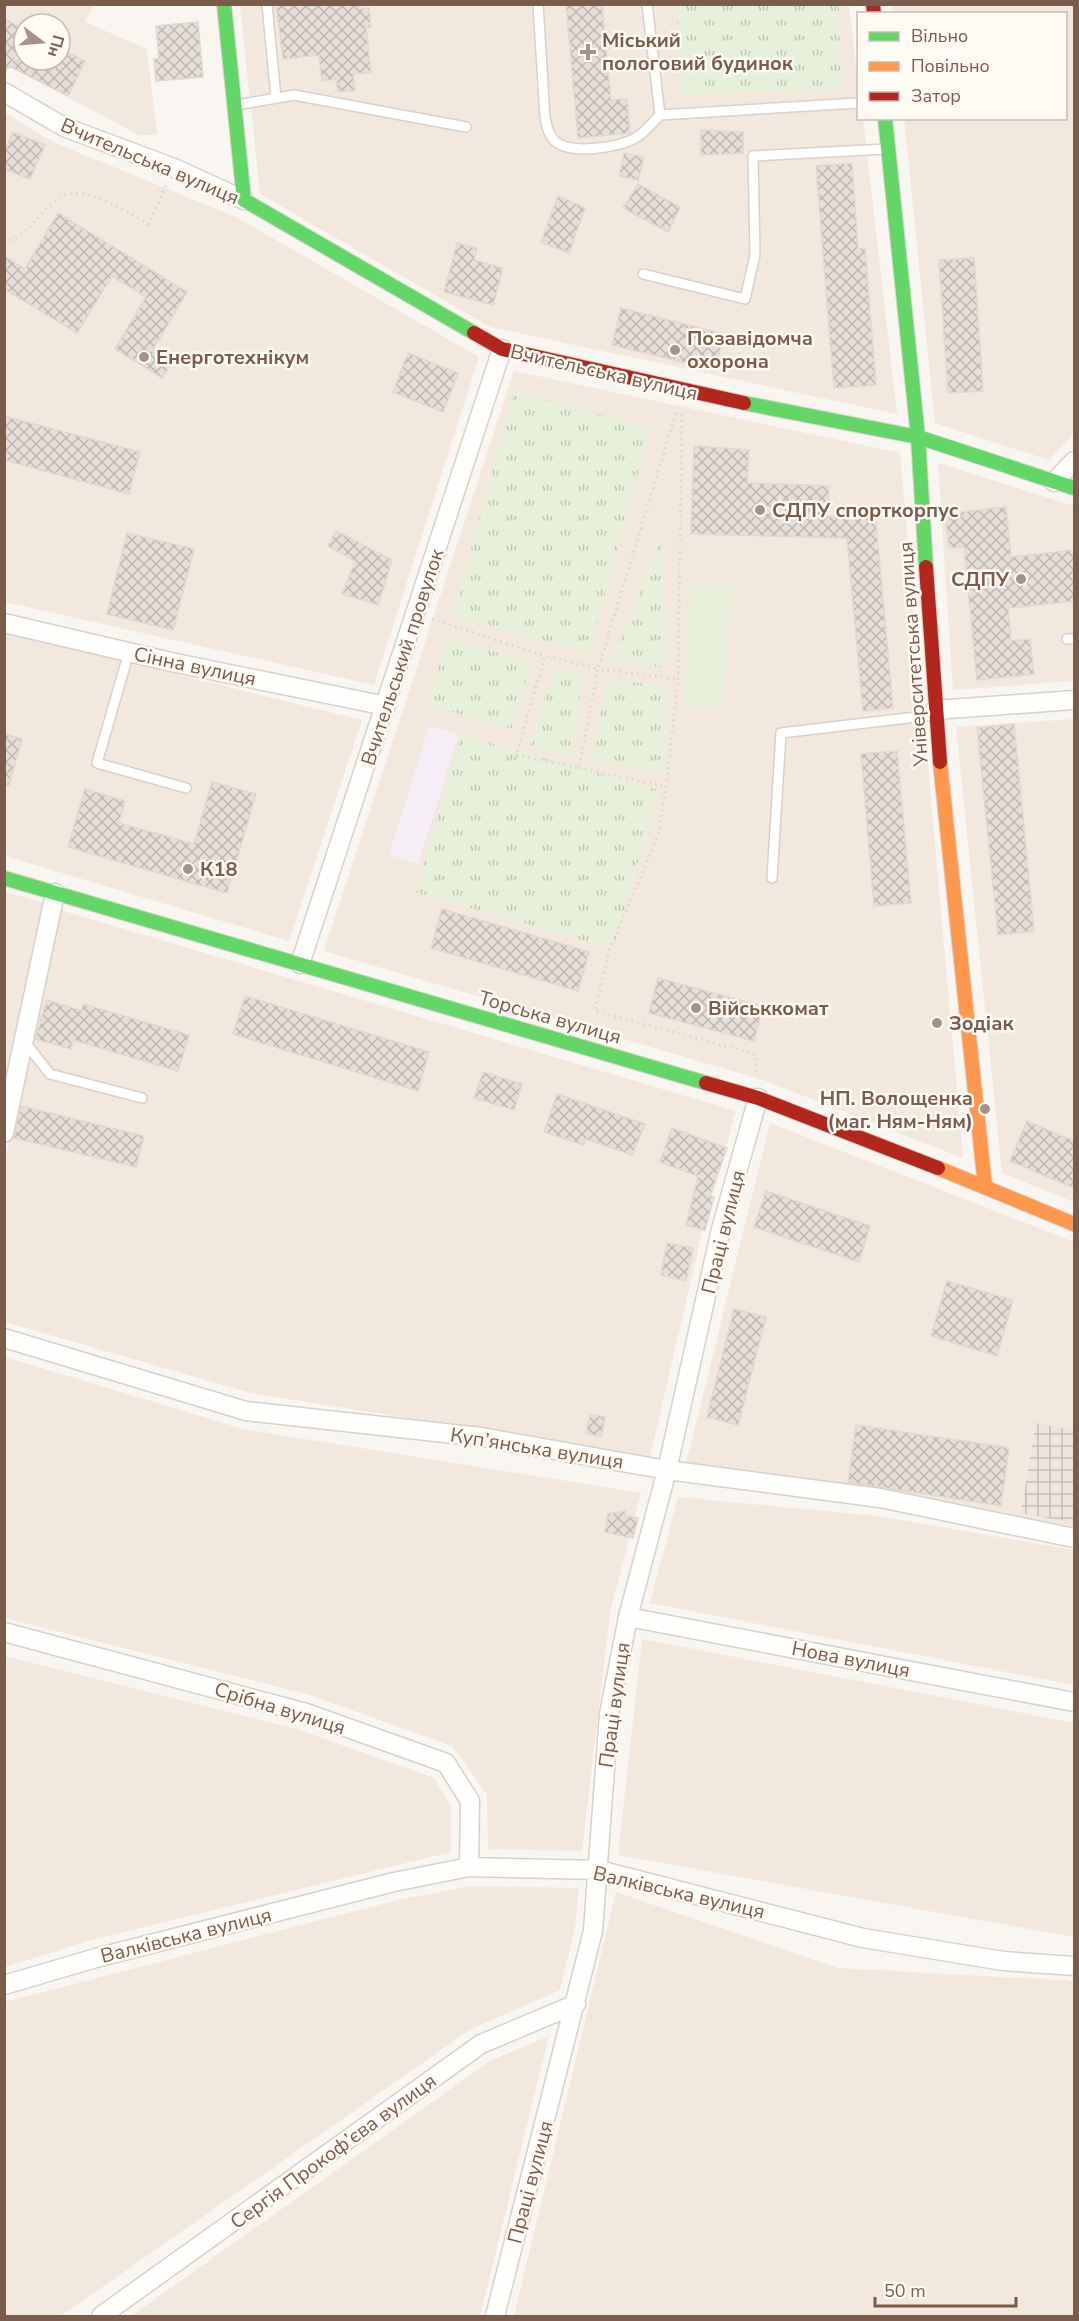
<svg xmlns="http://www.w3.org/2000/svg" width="1079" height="2321" font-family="'Nunito Sans',sans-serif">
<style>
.residential{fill:#f2e8de;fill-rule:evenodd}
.industrial{fill:url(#industrial-grid)}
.education{fill:#f6eef6}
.grass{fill:url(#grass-tufts)}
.pitch{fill:#e7f0db}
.building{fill:url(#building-cross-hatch);stroke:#e2d8d2;stroke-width:1.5}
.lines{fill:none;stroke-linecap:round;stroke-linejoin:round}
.lane-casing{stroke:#d7d1cb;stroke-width:12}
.street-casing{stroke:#d7d1cb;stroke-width:21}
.fast-casing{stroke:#d9d2cb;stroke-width:16}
.slow-casing{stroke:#d9d2cb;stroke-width:16}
.jam-casing{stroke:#d9d2cb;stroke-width:16}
.path{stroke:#dcd5d0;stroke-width:3;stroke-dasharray:1.5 4.5;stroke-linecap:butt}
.lane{stroke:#fefefd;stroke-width:9}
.street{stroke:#fefefd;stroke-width:18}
.fast{stroke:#63d668;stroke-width:14}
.slow{stroke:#ff974d;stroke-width:14}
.jam{stroke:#b3261e;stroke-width:14}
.poi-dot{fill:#a69286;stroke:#fffaf3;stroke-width:2}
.labels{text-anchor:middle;stroke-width:5;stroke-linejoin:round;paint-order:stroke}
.poi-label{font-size:20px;font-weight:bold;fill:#7a5c4d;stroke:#fffaf3;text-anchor:start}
.street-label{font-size:20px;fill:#7a5c4d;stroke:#fffaf3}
</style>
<defs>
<pattern id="industrial-grid" width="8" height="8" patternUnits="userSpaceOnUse" patternTransform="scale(1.5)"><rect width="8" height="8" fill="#ede5e0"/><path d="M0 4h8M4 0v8" fill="none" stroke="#c5bdb8"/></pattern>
<pattern id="grass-tufts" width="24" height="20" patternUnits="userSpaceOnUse" patternTransform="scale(1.5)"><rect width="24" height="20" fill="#e7f0db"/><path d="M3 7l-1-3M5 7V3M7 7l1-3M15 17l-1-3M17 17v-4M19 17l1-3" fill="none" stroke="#c0c6b4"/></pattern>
<pattern id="building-cross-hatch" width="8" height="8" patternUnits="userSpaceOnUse" patternTransform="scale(1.5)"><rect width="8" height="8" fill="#e6ded7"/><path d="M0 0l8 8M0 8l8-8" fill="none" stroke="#bfb7b1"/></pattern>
</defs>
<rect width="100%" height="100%" fill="#f9f5f0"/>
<path class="residential" d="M4 5H94L85 22 147 49 157 135H139L5 64ZM24 24H60V60H24Z
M240 5H849L858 83V118L863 119 897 414 490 327 260 194Z
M892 5H1074V434L1049 460 935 423 904 119 1066 118V14L893 13Z
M5 113 55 143 236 217 479 357 374 685 5 602Z
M514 371 900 453 963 1158 763 1080 324 951Z
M938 463 1074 506V681L953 690Z
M5 632 362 720 289 941 5 856Z
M1074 719V1202L1002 1173 956 727Z
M5 892 44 903 5 1094Z
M60 910 736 1111 704 1224 650 1457 251 1393 5 1322V1159Z
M770 1123 1074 1242V1527L891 1497 683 1476Z
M5 1357 243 1429 641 1493 610 1612 582 1851 488 1849 487 1794 452 1746 310 1695 5 1618Z
M678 1497 877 1516 1074 1550V1685L650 1603Z
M642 1639 1074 1723V1937L618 1855Z
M5 1656 300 1730 434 1778 451 1806V1852L91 1940 5 1967Z
M471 1886 579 1888 575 1928 560 1990 471 2029 61 2316H5V2002L398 1900Z
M616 1892 838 1968 1074 1981V2316H514Z
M549 2036 480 2316H131L490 2061Z"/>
<path class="industrial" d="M1036 1423 1072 1430 1074 1425V1523L1021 1513Z"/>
<path class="education" d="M429 726 459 735 418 864 389 855Z"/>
<path class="grass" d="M677 5H839L841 89 680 95Z
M514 391 650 428 589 653 453 616Z
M661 538 667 668 612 661Z
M447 639 531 662 513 729 428 705Z
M554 669 583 676 570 756 529 747Z
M608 680 667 686 664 775 591 759Z
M461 735 658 790 613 949 416 892Z"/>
<path class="pitch" d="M692 584 732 585 722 706 683 707Z"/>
<path class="building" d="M276 4H359L360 9 369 8 371 27 366 28 371 72 353 74 355 90 338 92 336 79 322 81 319 55 283 59Z
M566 4H602L611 100 627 99 630 133 578 138Z
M4 18 24 30V41L13 60H60V49L85 61 68 96 9 66 4 74Z
M198 22 203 77 156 81 154 59H159L156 26Z
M701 130 743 132V153L701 155Z
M13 132 45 145 30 179 4 169V153Z
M624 153 644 157 638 180 619 176Z
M852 163 858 249 865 248 876 385 834 388 816 166Z
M638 184 680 207 668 232 623 208Z
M558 196 585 208 569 253 541 242Z
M58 213 187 292 152 351 172 363 162 378 115 349 146 297 112 276 77 333 4 289V256L25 269Z
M457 243 477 248 474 260 503 268 493 305 444 292Z
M974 258 983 391 948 393 939 260Z
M621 308 724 334 715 370 612 345Z
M408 353 458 373 443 412 393 392Z
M4 416 140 452 129 494 4 460Z
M694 446 749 450 747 483 829 486 827 517 875 512 893 708 863 711 847 538 691 534Z
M1006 507 1011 557 1074 550V601L1008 608 1011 641 1030 639 1034 674 977 680 964 547 949 548 945 514Z
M336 531 392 560 378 605 342 594 355 561 328 546Z
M127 533 194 549 173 630 107 614Z
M1014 724 1034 931 998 935 977 728Z
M4 734 22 739 9 785H4Z
M897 751 911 903 874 906 861 754Z
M212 782 256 794 227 893 68 847 85 789 125 801 119 823 194 844Z
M442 909 589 952 578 991 431 948Z
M658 978 763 1006 754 1041 649 1013Z
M245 996 429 1052 418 1091 233 1034Z
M47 1000 82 1011 83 1004 189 1035 178 1071 73 1040 71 1049 35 1039Z
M483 1072 522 1084 514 1110 474 1098Z
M557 1094 645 1124 632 1155 586 1139 584 1145 544 1132Z
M21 1106 144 1136 136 1167 14 1138Z
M1027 1121 1074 1141V1188L1010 1161Z
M672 1128 727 1148 710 1196 714 1197 705 1230 686 1225 698 1176 660 1162Z
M766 1191 870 1226 859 1262 754 1227Z
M667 1243 693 1248 686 1281 661 1275Z
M947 1281 1013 1300 997 1356 931 1336Z
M734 1309 766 1317 738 1425 707 1417Z
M590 1414 605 1417 601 1437 586 1433Z
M856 1425 1009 1448 1001 1506 848 1482Z
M625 1511V1516L638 1518 633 1538 605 1532 608 1514Z"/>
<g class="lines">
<defs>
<path id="lane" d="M267 4 276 98
M538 4 545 117C547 128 549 138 559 144 577 154 624 147 640 135 647 129 654 121 660 115
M647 4 660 115 858 103
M237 105 294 95 466 127
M643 274 745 299 755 255 753 156 886 149
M1067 639H1074
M129 652 97 763 186 788
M772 878 781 733 933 715
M24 1041 50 1074 142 1098"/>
<path id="street" d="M4 92 64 127 174 168 244 200
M1054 482 1074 461
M4 623 171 662 386 706
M935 710 1074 700
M300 964 502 349
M4 1133 55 893
M4 1338 246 1411 481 1437 667 1470 880 1498 1074 1538
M628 1617 1074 1702
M4 1632 306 1713 446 1763 470 1801 469 1867
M4 1985 96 1958 394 1882 469 1867 599 1870 863 1938 1003 1961 1074 1966
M101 2316 481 2044 576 2004
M495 2316 593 1931 609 1714 628 1617 667 1470 721 1229 758 1098"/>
<path id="fast" d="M224 4 244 200 474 333
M885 118 918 437 926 567
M744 403 918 437 1074 488
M4 878 706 1083"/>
<path id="slow" d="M940 762 985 1186
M938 1168 1074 1224"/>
<path id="jam" d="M873 4 874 14
M474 333 502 349 744 403
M926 567 940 762
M706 1083 758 1098 938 1168"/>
</defs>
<use href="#lane" class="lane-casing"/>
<use href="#street" class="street-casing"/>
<use href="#fast" class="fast-casing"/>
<use href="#slow" class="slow-casing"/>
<use href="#jam" class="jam-casing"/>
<path class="path" d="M4 242C18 240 26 230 35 221 42 214 49 204 58 198 82 182 126 212 149 224L167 183
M676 413 598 669 545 656 516 755 579 768 598 669 678 679
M682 414 678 679 666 787 658 835 609 951 595 1011 755 1054 756 1073
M432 619 545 656
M579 768 665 786"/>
<use href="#lane" class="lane"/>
<use href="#street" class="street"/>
<use href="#fast" class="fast"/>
<use href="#slow" class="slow"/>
<use href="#jam" class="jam"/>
</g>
<g class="poi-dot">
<path d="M585 43h6v6h6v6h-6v6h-6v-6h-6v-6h6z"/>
<circle cx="675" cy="350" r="6"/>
<circle cx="144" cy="357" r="6"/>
<circle cx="760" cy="510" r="6"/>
<circle cx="1021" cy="579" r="6"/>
<circle cx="188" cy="869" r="6"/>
<circle cx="696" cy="1008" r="6"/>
<circle cx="937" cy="1023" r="6"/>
<circle cx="985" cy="1109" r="6"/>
</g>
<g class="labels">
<g class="poi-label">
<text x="602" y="47">Міський<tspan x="602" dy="23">пологовий будинок</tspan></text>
<text x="687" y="345">Позавідомча<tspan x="687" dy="23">охорона</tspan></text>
<text x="156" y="364">Енерготехнікум</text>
<text x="772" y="517">СДПУ спорткорпус</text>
<text x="1009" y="586" text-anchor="end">СДПУ</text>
<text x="200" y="876">К18</text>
<text x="708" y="1015">Військкомат</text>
<text x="949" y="1030">Зодіак</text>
<text x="973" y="1105" text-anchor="end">НП. Волощенка<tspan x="973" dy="23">(маг. Ням-Ням)</tspan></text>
</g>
<g class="street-label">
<text transform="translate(150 161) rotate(23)" y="7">Вчительська вулиця</text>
<text transform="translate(604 372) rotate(13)" y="7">Вчительська вулиця</text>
<text transform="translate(913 654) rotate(-94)" y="7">Університетська вулиця</text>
<text transform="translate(402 657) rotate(-72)" y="7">Вчительський провулок</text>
<text transform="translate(195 666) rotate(12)" y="7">Сінна вулиця</text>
<text transform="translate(550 1017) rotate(16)" y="7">Торська вулиця</text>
<text transform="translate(723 1232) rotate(-76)" y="7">Праці вулиця</text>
<text transform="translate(537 1448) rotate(9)" y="7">Куп’янська вулиця</text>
<text transform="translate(851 1659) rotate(11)" y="7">Нова вулиця</text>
<text transform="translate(614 1705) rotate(-82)" y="7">Праці вулиця</text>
<text transform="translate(280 1708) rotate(17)" y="7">Срібна вулиця</text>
<text transform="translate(679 1892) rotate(13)" y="7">Валківська вулиця</text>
<text transform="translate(186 1935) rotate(-14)" y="7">Валківська вулиця</text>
<text transform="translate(333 2151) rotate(-36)" y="7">Сергія Прокоф’єва вулиця</text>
<text transform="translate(530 2182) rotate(-75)" y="7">Праці вулиця</text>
</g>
</g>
<rect width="1079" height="2321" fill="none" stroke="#7a5c4d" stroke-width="12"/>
<rect x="857" y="12" width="210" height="108" fill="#fffaf3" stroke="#cabbb1" stroke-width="1.5"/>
<rect x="869" y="32" width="30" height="9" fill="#63d668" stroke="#cabbb1" stroke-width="1.5"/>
<text x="911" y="42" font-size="18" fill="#7a5c4d">Вільно</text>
<rect x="869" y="62" width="30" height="9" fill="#ff974d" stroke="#cabbb1" stroke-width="1.5"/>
<text x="911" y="72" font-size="18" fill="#7a5c4d">Повільно</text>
<rect x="869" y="92" width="30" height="9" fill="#b3261e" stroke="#cabbb1" stroke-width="1.5"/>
<text x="911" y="102" font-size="18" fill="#7a5c4d">Затор</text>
<g transform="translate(42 42) rotate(106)"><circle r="28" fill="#fffaf3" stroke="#cabbb1" stroke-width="1.5"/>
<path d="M0-4.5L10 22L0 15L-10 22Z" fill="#a69286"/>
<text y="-9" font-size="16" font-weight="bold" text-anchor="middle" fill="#7a5c4d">Пн</text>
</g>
<path d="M875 2297v9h141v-9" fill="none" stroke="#7a5c4d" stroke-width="3"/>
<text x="884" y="2297" font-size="18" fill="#7a5c4d" stroke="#fffaf3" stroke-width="4.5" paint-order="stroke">50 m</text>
</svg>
